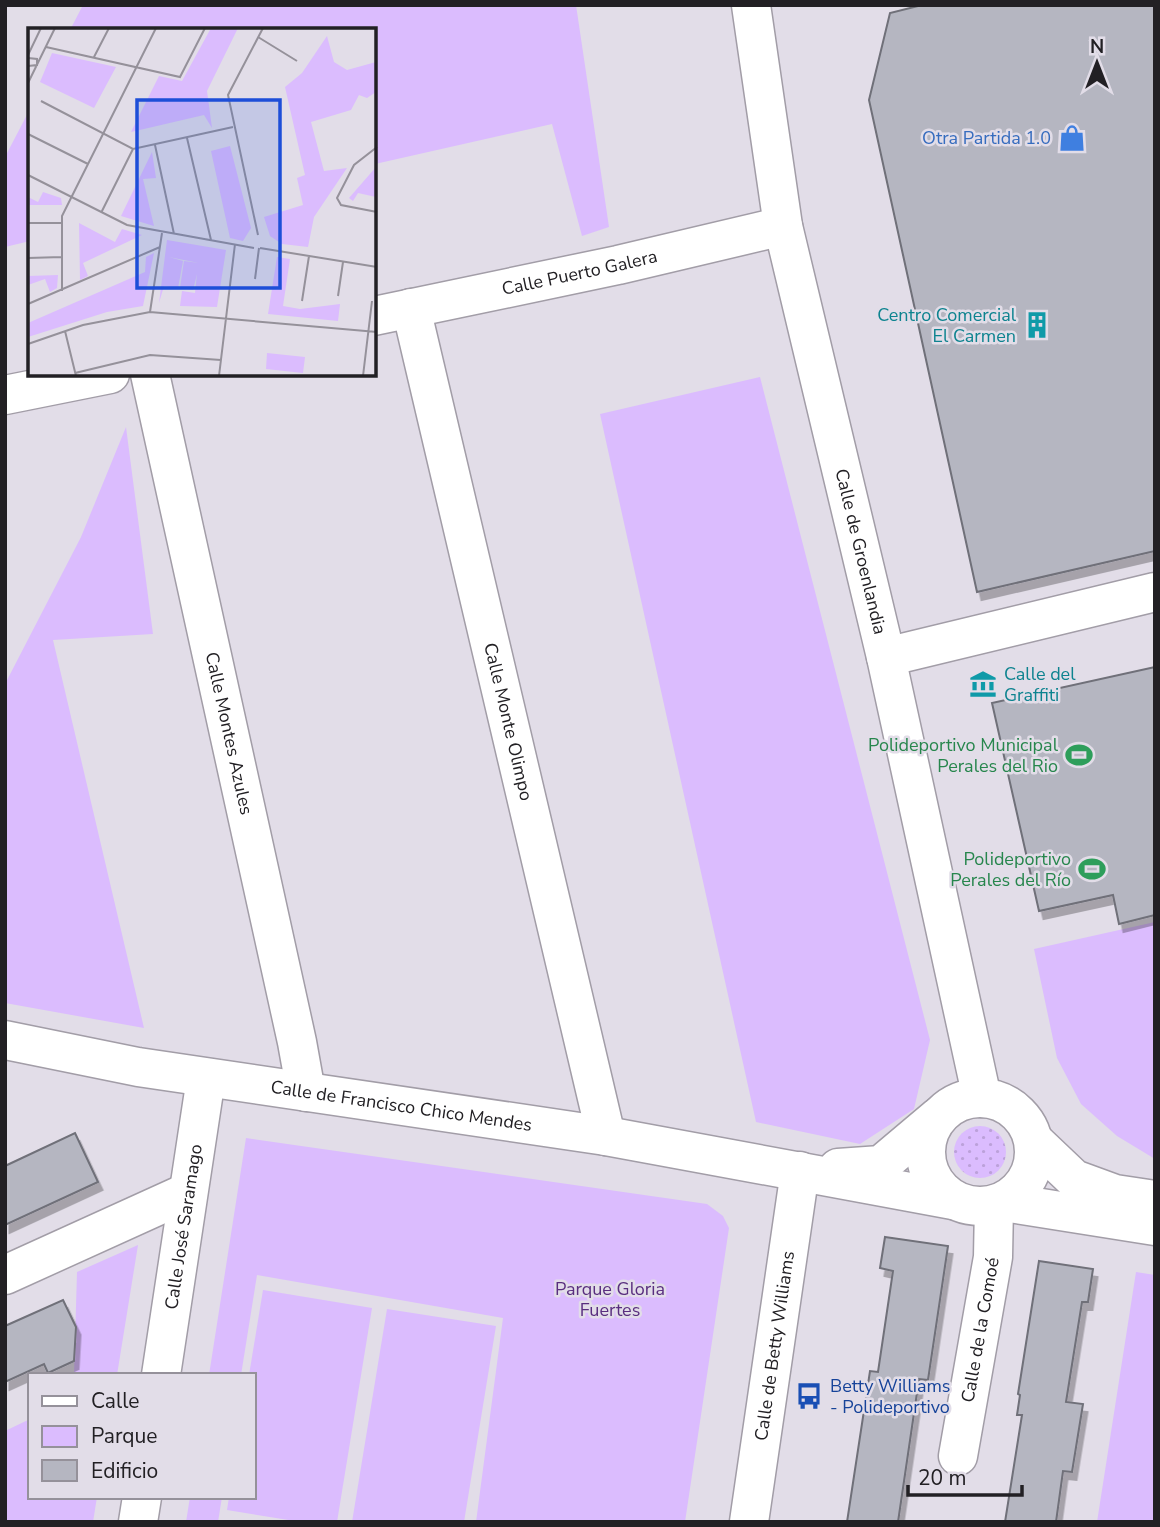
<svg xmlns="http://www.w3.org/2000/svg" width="1160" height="1527" font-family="'Nunito Sans',sans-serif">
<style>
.grass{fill:url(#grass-dots)}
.park{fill:#dbbcfe}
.building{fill:#b5b6c1;stroke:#6f7079;stroke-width:2;filter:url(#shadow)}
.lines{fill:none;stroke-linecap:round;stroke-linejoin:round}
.minor-casing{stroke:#a29da7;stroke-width:41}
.minor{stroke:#fff;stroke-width:38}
.labels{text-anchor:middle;stroke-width:5;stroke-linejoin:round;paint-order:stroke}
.shop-label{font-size:18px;fill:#366cbe;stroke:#e2dde8;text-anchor:end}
.street-label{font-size:18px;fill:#222024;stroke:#e2dde8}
.culture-label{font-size:18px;fill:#0d838f;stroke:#e2dde8;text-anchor:end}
.leisure-label{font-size:18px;fill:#27864d;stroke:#e2dde8;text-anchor:end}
.park-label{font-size:18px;fill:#592e7f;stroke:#e2dde8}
.transit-label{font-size:18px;fill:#164399;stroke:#e2dde8;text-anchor:start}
.inset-road{fill:none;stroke:#95919a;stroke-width:2}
.view{fill:#1d4ed8;fill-opacity:0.15;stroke:#1d4ed8;stroke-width:3.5}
.inset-edge{fill:none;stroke:#222024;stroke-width:3.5}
</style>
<defs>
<pattern id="grass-dots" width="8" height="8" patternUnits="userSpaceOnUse" patternTransform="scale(1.75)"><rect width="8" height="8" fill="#dbbcfe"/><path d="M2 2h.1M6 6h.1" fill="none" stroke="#bca1da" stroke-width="1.8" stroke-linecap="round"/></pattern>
<filter id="shadow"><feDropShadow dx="4.5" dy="8" stdDeviation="0" flood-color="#0004"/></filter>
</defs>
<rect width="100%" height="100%" fill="#e2dde8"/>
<path class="grass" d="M954 1152a26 26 0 1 1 52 0a26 26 0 1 1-52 0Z"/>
<path class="park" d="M83 5H576L609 227 582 236 552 124 375 164 374 30H70Z
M30 109V241L5 247V157Z
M760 377 930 1040 914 1109 860 1144 756 1122 600 414Z
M126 427 153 634 53 640 144 1028 5 1003V684L81 537Z
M1155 922V1159L1117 1136 1081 1104 1057 1058 1034 949Z
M246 1138 707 1204 723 1216 729 1228 685 1522H476L503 1318 257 1275 241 1375H209Z
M138 1245 117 1375H74L77 1272Z
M1136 1272 1155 1275V1522H1097Z
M263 1290 372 1308 337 1522H301L227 1510 229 1497H254V1375H249Z
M387 1309 496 1326 464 1522H352Z
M30 1419V1497H97L93 1522H5V1431Z
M190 1497H222L218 1522H186Z"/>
<path class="building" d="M922 5H1155V551L977 592 869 100 890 13Z
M1155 667V915L1119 924 1113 895 1039 911 992 703Z
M75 1133 98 1182 5 1225V1166Z
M885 1237 948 1246 928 1380 919 1379 898 1522H847L870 1371 878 1372 893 1271 880 1268Z
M1039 1261 1093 1269 1088 1302H1082L1066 1402 1083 1404 1072 1472 1063 1471 1056 1522H1005L1022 1415H1017L1020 1395 1018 1394Z
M63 1300 76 1327 74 1361 48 1373 44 1364 5 1382V1326Z"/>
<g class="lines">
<defs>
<g id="minor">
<path id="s1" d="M751 5 783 226 886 657 982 1098"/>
<path id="s2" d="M411 308 606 1136"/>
<path id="s3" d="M374 316 618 265 783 226"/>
<path id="s4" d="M150 374 297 1042 306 1092"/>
<path d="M5 395 110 374"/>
<path d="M886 657 1155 592"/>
<path id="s5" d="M5 1040 138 1067 606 1136 953 1200"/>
<circle cx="980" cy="1152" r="54"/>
<path d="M1034 1141 1074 1179 1115 1194 1155 1200"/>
<path d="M838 1168 881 1165 938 1117"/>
<path d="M1003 1202 1155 1226"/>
<path d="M5 1275 188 1192"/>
<path id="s6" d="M161 1375 206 1078"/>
<path id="s7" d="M958 1456 993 1257 994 1205"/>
<path d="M138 1522 142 1497"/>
<path id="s8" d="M749 1522 800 1171"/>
</g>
</defs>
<use href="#minor" class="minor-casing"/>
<use href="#minor" class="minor"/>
</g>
<defs>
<symbol id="shop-bare" viewBox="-9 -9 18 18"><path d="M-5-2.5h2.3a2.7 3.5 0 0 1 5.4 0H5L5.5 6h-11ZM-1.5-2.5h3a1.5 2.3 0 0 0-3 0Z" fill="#3f7fe0" stroke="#e2dde8" stroke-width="2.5" paint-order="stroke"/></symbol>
<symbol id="building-bare" viewBox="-9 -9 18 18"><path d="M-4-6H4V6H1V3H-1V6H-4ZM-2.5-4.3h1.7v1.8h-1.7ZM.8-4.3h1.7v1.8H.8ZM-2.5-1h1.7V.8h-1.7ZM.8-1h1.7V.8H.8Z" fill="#0f9aa8" stroke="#e2dde8" stroke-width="2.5" paint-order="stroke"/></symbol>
<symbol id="museum-bare" viewBox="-9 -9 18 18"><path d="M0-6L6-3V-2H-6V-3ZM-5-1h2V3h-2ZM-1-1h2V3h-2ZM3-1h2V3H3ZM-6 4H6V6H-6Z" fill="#0f9aa8" stroke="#e2dde8" stroke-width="2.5" paint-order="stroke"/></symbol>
<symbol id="stadium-bare" viewBox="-9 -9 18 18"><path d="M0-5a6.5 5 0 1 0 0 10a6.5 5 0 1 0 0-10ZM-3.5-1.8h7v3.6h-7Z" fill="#2e9e5b" stroke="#e2dde8" stroke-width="2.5" paint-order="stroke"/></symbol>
<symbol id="bus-bare" viewBox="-9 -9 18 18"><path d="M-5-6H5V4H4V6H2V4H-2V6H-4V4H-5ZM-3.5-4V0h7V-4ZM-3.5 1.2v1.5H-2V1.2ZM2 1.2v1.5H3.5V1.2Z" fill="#1a4fb4" stroke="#e2dde8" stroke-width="2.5" paint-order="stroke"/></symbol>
</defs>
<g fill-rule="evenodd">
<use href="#shop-bare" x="1053" y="119" width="38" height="38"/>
<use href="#building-bare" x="1018" y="306" width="38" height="38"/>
<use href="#museum-bare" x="964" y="665" width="38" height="38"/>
<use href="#stadium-bare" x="1060" y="736" width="38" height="38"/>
<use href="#stadium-bare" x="1073" y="850" width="38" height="38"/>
<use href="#bus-bare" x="790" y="1377" width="38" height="38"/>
</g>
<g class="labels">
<g class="shop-label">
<text x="1051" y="144">Otra Partida 1.0</text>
</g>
<g class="street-label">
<text dy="6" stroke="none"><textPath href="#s3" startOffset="210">Calle Puerto Galera</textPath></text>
<text dy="6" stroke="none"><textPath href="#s1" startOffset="558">Calle de Groenlandia</textPath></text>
<text dy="6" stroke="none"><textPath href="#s2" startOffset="425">Calle Monte Olimpo</textPath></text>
<text dy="6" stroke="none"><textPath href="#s4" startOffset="368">Calle Montes Azules</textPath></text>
<text dy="6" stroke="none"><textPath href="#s5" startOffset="402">Calle de Francisco Chico Mendes</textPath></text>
<text dy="6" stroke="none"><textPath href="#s6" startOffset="150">Calle José Saramago</textPath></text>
<text dy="6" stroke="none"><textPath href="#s7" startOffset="128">Calle de la Comoé</textPath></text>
<text dy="6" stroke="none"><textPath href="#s8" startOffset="178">Calle de Betty Williams</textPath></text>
</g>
<g class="culture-label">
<text x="1016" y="321">Centro Comercial<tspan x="1016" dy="21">El Carmen</tspan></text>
<text x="1004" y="680" text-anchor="start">Calle del<tspan x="1004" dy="21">Graffiti</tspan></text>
</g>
<g class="leisure-label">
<text x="1058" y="751">Polideportivo Municipal<tspan x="1058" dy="21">Perales del Rio</tspan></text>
<text x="1071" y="865">Polideportivo<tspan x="1071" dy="21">Perales del Río</tspan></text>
</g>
<g class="park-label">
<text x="610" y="1295">Parque Gloria<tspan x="610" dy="21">Fuertes</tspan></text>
</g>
<g class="transit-label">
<text x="830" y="1392">Betty Williams<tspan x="830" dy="21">- Polideportivo</tspan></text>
</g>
</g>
<g transform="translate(28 28)">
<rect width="348" height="348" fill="#e2dde8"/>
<path d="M239 325 277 329 275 345 238 341Z" fill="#dbbcfe"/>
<path d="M183 0H210L179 63 184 100 176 87 103 104 131 48 154 53ZM299 8 306 34 319 42 348 34V64L339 70 331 67 323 82 283 94 296 143 319 140 286 189 280 219 254 216 242 208 236 189 275 177 269 150 277 147 257 59 274 45ZM24 25 88 39 66 80 12 54ZM202 118 223 200 215 213 202 210 183 123ZM124 124 128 150 115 151 126 198 93 188ZM348 139V169L330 165 325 173 321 170ZM15 164 33 170 34 177H0V169L10 174ZM51 195 87 214 94 201 114 207 55 235 60 248 52 252ZM139 212 198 222 189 279 152 278 154 263 167 265 169 246 165 262 152 260 156 233 171 235 141 229 155 233 150 260 136 258 131 275ZM126 225 115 278 79 284 0 309V295L117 244 118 229ZM249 229 262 231 255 278 272 281 312 276 310 293 240 286ZM30 247 29 260 22 264 17 251 0 257V248Z" fill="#dbbcfe"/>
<path class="inset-road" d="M230 9 269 33M18 19 152 49 177 0M0 27 13 0M66 29 81 0M0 30 9 31V37L0 38M0 55 27 0M13 73 105 121 205 99M0 106 60 136M159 110 183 212M127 117 146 206M349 119 326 137 309 170 313 177 349 184M0 147 99 197 226 220M73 185 105 121M0 195H34M230 207 200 67 235 0M232 220 349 239M0 230 34 229M227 251 231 220M34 263V188L128 0M310 268 315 234M274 273 281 228M0 276 132 219M122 284 134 205M37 303 48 348M0 316 55 297 122 284 349 304M47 345 122 327 193 332M191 348 207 216M335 348 344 273"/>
<path class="view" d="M109 72H252V260H109Z"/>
<rect width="348" height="348" class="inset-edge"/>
</g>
<rect width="1160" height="1527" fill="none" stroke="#222024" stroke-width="14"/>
<rect x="28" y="1373" width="228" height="126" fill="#e2dde8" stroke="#95919a" stroke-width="2"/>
<rect x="42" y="1396" width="35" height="10" fill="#ffffff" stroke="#95919a" stroke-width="2"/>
<text x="91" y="1408" font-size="21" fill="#222024">Calle</text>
<rect x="42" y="1426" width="35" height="21" fill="#dbbcfe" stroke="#95919a" stroke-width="2"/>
<text x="91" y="1443" font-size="21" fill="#222024">Parque</text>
<rect x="42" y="1460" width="35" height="21" fill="#b5b6c1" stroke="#95919a" stroke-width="2"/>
<text x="91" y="1478" font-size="21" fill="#222024">Edificio</text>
<g transform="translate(1097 63)" stroke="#e2dde8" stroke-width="5" paint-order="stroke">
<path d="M0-5L12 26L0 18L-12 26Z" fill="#222024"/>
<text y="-10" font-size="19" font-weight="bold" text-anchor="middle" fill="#222024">N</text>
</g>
<path d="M908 1485v10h114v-10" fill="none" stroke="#222024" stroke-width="3.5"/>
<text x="918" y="1485" font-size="21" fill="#222024" stroke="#e2dde8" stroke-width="5" paint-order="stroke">20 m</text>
</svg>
